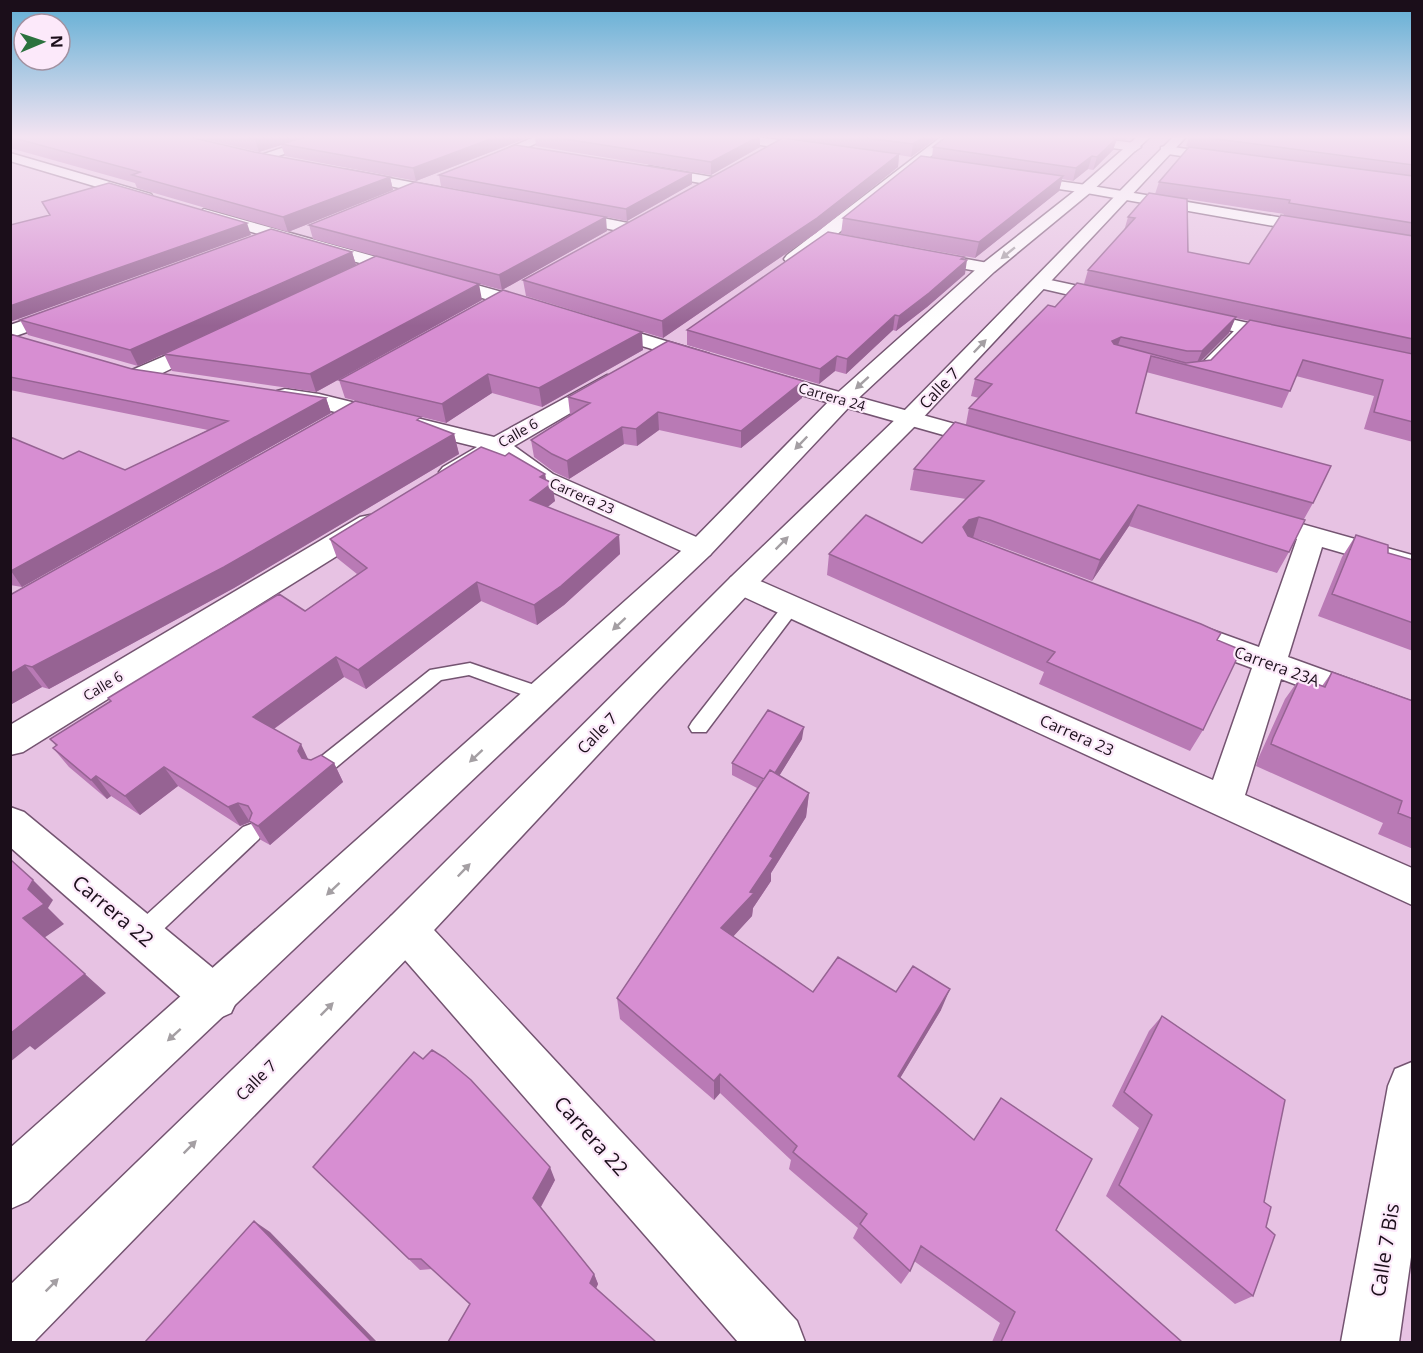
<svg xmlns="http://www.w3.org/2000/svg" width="1423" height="1353" font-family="'Open Sans',sans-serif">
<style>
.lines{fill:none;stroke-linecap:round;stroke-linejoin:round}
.service-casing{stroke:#745471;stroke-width:3}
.minor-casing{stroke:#745471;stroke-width:3}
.tertiary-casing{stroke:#745471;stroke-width:3}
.primary-casing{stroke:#745471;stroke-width:3}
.service{fill:#fff;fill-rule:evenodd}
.minor{fill:#fff;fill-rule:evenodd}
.tertiary{fill:#fff;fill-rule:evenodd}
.primary{fill:#fff;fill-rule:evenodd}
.wall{fill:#b97ab5;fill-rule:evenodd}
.shaded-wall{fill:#966393}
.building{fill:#d78ed2;stroke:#966393;stroke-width:1.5}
.oneway{fill:#a49fa3}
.labels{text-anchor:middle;stroke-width:4.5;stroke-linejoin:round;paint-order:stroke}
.far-street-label{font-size:14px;fill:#1b0e1a;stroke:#fce9fa}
.street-label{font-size:16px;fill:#1b0e1a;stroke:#fce9fa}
.near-street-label{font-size:20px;fill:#1b0e1a;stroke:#fce9fa}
</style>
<rect width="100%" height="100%" fill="#e7c2e3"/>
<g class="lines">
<defs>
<path id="service" d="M1239 326 1248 328 1203 375 1188 376V372L1195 370Z
M791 602 799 607 797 611 706 732H692L689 727 692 722 785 603Z
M470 663 549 690 552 695 549 700 543 702 469 675 441 680 327 775 320 777 313 775 310 769 313 763 430 670Z
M251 824 259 827 262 833 259 839 149 943 141 946 133 943 129 935 133 927 243 827Z"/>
<path id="minor" d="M315 137H333L264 161H254L252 158Z
M534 137H550L487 166 482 167 475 163Z
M726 137H757L817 145 824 149 817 153 732 141Z
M941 137H954L829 241 799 263H787L784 259 787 255Z
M1053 137H1085L1135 143 1141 147 1135 151 1059 141Z
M1166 146 1229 155 1236 159 1229 163 1161 153V147Z
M10 153 151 194 153 197 146 201 141 200 10 161Z
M649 166 712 177 719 181 712 185 644 173 642 170Z
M347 170 452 190 459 194 452 198 342 177V171Z
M1016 175 1086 185 1093 189 1086 193 1011 182V176Z
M204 209 545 304 548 308 538 314 531 312 199 217 196 214Z
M562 210 628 223 636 228 628 233 557 218 554 215Z
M922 251 988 263 997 268 988 273 916 260 913 256 916 252Z
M1041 278 1120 295 1122 299 1113 305 1035 287 1032 283 1035 279Z
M65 306 75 312 72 316 10 338V325Z
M1190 310 1293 333 1296 337 1293 341 1286 343 1183 320 1180 316 1183 312Z
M599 321 709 354 712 358 709 362 702 364 592 331 589 327 592 323Z
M209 337 216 339 219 343 216 347 148 380H132L129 375 132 370Z
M760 370 1002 437 1005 442 1002 447 993 449 752 381 749 376 752 371Z
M607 375 615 377 618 382 615 387 514 446 553 474 710 543 714 549 710 555 700 558 690 555 535 484 496 457C480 466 462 482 443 477L439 472 443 467 477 447 319 408 277 401 274 396 277 391 285 389 319 394 494 437Z
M1256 511 1412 555V573L1322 547 1288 657 1412 702V728L1281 679 1245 795 1412 868V905L731 591 726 584 731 577 741 575 751 577 1213 780 1252 668 1187 644 1182 636 1187 628 1198 625 1259 647 1297 539 1246 525 1242 519 1246 513Z
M370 515 380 517 384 523 380 529 23 752 10 755V725L360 517Z
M10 807 24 812 231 983 238 998 231 1013 215 1020 199 1013 10 847Z
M406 911 421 916 797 1321 805 1342H738L391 944 385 930 391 916Z
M1412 1062V1250L1399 1342H1341L1388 1086 1395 1069Z"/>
<path id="tertiary" d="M1086 185 1319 224 1327 229 1319 234 1081 192 1079 189Z"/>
<path id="primary" d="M1137 137H1150L1091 192 994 272 850 406 710 555 28 1201 10 1209V1148L690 543 834 396 982 264 1081 186Z
M1173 137H1186L918 423 751 591 421 944 34 1342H10V1285L391 916 731 577 902 413Z"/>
</defs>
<use href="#service" class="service-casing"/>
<use href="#minor" class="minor-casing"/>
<use href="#tertiary" class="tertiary-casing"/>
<use href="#primary" class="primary-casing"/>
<use href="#service" class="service"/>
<use href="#minor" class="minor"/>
<use href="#tertiary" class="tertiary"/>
<use href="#primary" class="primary"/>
</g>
<path class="wall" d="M10 137 254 152 390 177 393 190 288 232 137 188 135 183 10 148Z
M194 137H529L416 181 285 156 281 145 259 152Z
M535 137H785L778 138 760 137V147L711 175 536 146Z
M799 137H938L911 157 899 155 898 167 816 233 663 338 526 296 523 280 798 140Z
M946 137H1128L1125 140 1117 139 1113 150 1093 170 1088 169 1073 181 1062 179 1059 191 975 258 841 234 843 218 932 158 933 147Z
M1189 137H1413V442L1364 429 1374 396 1296 376 1282 408 1146 372 1136 413 1313 503 1304 519 1289 552 1277 573 1129 526 1092 581 985 541 973 538 1217 640 1203 730 1190 751 1039 684 1044 672 827 575 829 554 922 543 966 499 910 490 914 469 966 424 969 408 979 398 971 396 975 379 1055 307 1084 284 1088 270 1124 231 1128 217 1155 194 1159 182 1189 147 1186 146ZM1187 199 1284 214 1249 264 1188 252ZM1235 318 1250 321 1211 360 1200 362 1229 333Z
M439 175 692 184 627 221 441 186Z
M309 225 607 231 502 290 313 239Z
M352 252 356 265 138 366 28 335 20 320Z
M964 257 965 274 927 307 896 331 893 330 846 374 835 371 819 384 687 345V330Z
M482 300 316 392 172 371 164 354Z
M10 334 132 369 326 398 331 413 22 587 10 585V437L63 459 125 470 208 430 10 390Z
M643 350 542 407 492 393 446 423 345 398 339 380Z
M568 397 802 398 741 448 659 430 637 446 624 444 569 479 554 472 534 457 531 440 571 415 570 414Z
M422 422 454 434 459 454 234 588 49 689 42 687 10 705V595Z
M545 474 546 480 555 501 547 507 619 535 620 554 564 605 537 625 481 601 366 689 344 677 274 729 308 759 334 763 343 782 270 845 261 840 250 822 240 826 178 786 140 815 111 796 107 799 69 767 53 748 56 746 50 739 110 701 108 698 305 611 357 574 337 558 330 539Z
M1356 535 1388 553 1413 560V651L1318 616 1342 557Z
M1332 672 1413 701V849L1378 834 1383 823 1256 766 1258 759 1285 699 1300 678 1322 686Z
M802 739 779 776 809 793 806 817 771 873V881L753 908 752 916 733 936 813 992H896L941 1010 900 1078 1056 1230 1182 1342H992L1000 1323 914 1261 910 1271 901 1284 853 1238 858 1228 789 1169 791 1160 720 1093 714 1100 620 1019 617 998 757 788 732 775V763Z
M1162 1016 1264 1202 1266 1227 1253 1296 1235 1304 1106 1196 1139 1128 1112 1106 1149 1031Z
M313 1167 555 1180 541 1207 594 1274 598 1284 596 1288 470 1304 432 1269 420 1270Z"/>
<path class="shaded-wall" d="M264 137H308L281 144V145L259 152 255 139Z
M496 137H529L416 181 413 168Z
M758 137H760V147L711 175V162Z
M924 137H938L911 157 913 144Z
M1117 138 1113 150 1093 170 1097 157Z
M899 154 898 167 816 233 663 338 662 321Z
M1092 156 1088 169 1073 181 1076 168Z
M692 173V184L627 221 626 209Z
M1063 176 1059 191 975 258 979 242Z
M390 177 393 190 288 232 283 217Z
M606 217 607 231 502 290 499 275Z
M247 223 251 235 10 322V306Z
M352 252 356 265 138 366 130 350Z
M964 257 962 265 967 260 965 274 927 307 896 331 899 316Z
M479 284 482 300 316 392 310 374Z
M895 315 893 330 846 374 847 359Z
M1236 317 1229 333 1195 367 1202 351Z
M642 332 643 350 542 407 539 388Z
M1121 337 1115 353 1112 341Z
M837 356 835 371 819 384 820 369Z
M488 374 492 393 446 423 442 404Z
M803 381 802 398 741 448V431Z
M326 398 331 413 22 587 11 571Z
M658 412 659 430 637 446 636 429Z
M622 427 624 444 569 479 567 461Z
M454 434 459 454 234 588 49 689 32 667Z
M545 474 547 487 552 483 555 501 533 519 530 500 540 477Z
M1138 505 1129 526 1092 581 1100 560Z
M979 517 973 538 963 541V527L969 520Z
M619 535 620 554 564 605 537 625 534 605Z
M477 582 481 601 366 689 358 670Z
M336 657 344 677 264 736 253 717Z
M25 665 42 687 10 705V674Z
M804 727 802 739 768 794 769 782Z
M301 744 310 763 308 770 298 751Z
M334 763 343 782 270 845 258 826Z
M164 767 178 786 140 815 125 796Z
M96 776 111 796 107 799 91 780Z
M809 793 806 817 771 873V881L753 908 752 916 721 950V928L750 892 770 856Z
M238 803 250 822 240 826 228 807Z
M33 880 53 900 48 908 64 924 44 938 23 918 28 889Z
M85 974 106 993 35 1050 30 1046 10 1062V1031Z
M950 989 941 1010 890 1095 898 1076Z
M720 1074V1093L714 1100V1081Z
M550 1167 555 1180 539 1210 533 1198Z
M254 1221 270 1232 377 1342H372Z
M594 1274 598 1284 594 1293 590 1283Z"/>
<path class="building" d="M10 137H190L254 152 390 177 283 217 132 175 140 172Z
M243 137H264L255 139Z
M306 137H496L413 168 281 144Z
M552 137H758L711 162Z
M858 137H924L913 144Z
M946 137H1105L1117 138 1097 157 1092 156 1076 168 933 147Z
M1202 137H1413V165Z
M783 138 899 154 817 218 662 321 523 280Z
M515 145 692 173 626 209 439 175Z
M1189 147 1413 176V223L1289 203 1290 200 1159 182Z
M921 156 1063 176 979 242 843 218Z
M415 182 606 217 499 275 309 225Z
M109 183 247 223 10 306V225L50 215 42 202Z
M1149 193 1187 199 1188 252 1249 264 1281 215 1413 236V339L1088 270 1135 218 1128 217Z
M271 229 352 252 130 350 20 320Z
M828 232 964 257 961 259 967 260 929 293 899 316 895 315 847 359 837 356 820 369 687 330Z
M376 256 479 284 310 374 164 354Z
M1077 283 1236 317 1202 351H1187L1121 337 1112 341 1114 344 1186 363 1211 360 1250 320 1413 354V422L1374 412 1383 380 1303 360 1290 391 1151 356 1136 413 1331 466 1313 503 969 408 992 384 975 379 1048 305 1055 307Z
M503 290 642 332 539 388 488 374 442 404 339 380Z
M10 334 132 369 326 398 11 571 10 437 63 459 79 451 125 470 228 421 10 377Z
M668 341 803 381 741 431 658 412 636 429 622 427 567 461 552 454 531 440 590 403 568 397Z
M355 401 421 417 417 420 454 434 224 567 32 667 25 665 10 674V595Z
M955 422 1305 520 1289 552 1138 505 1100 560 990 520 979 517 969 520 963 527 968 536 1201 624 1221 633 1217 640 1241 650 1203 730 1047 662 1055 652 829 554 866 515 922 543 984 481 914 469Z
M481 447 505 456 509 453 545 474 540 477 552 483 530 500 619 535 561 586 534 605 477 582 358 670 336 657 253 717 301 744 298 751 302 758 311 760 321 755 334 763 258 826 249 821 252 813 248 806 238 803 228 807 164 767 125 796 96 776 91 780 53 748 57 745 50 739 111 701 108 698 279 594 305 611 367 568 330 539Z
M1356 535 1388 545V553L1413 560V623L1332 594Z
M1332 672 1413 701V819L1398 813 1402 801 1271 744 1273 738 1300 678 1325 687Z
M768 710 804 727 775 773 770 770 764 779 732 763Z
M770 770 809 793 770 856 773 858 750 892 754 893 721 928 813 992 838 957 896 992 913 966 950 989 898 1076 974 1140 1001 1098 1092 1159 1056 1230 1182 1342H1001L1015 1312 921 1246 910 1271 860 1224 867 1214 793 1152 797 1146 720 1074 714 1081 617 998Z
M11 860 33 880 28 889 44 904 23 918 85 974 11 1033 10 861Z
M1162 1016 1285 1100 1264 1202 1271 1207 1266 1227 1275 1235 1253 1296 1119 1185 1152 1115 1124 1092Z
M432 1050 445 1058 471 1080 550 1167 533 1198 594 1274 590 1283 656 1342H448L470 1304 421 1259H409L313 1167 414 1052 423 1059Z
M254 1221 372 1342H145Z"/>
<defs><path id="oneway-solid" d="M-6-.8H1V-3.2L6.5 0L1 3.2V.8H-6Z" transform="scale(1.5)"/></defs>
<g class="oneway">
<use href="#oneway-solid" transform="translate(1008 253) rotate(141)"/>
<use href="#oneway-solid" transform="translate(980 346) rotate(-46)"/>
<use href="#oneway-solid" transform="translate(862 383) rotate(138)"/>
<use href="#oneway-solid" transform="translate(801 443) rotate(134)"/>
<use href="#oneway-solid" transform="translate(782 543) rotate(-45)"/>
<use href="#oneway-solid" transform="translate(619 624) rotate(137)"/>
<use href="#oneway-solid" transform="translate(476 756) rotate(137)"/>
<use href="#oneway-solid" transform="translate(464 870) rotate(-46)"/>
<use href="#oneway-solid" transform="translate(333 889) rotate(137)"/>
<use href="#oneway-solid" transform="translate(327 1009) rotate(-45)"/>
<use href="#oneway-solid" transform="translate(174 1035) rotate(138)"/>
<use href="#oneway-solid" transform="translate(190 1147) rotate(-45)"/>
<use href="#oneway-solid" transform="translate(52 1285) rotate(-45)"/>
</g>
<linearGradient id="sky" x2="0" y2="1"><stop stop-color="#60aed4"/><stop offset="0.42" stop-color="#f4e4f2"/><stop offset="1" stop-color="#f4e4f2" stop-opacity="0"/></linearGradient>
<rect width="1423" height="326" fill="url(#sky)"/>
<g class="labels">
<g class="far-street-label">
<text transform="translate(832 397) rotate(16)" y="5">Carrera 24</text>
<text transform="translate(518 433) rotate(-30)" y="5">Calle 6</text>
<text transform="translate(582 496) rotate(24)" y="5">Carrera 23</text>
<text transform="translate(103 686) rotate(-31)" y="5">Calle 6</text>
</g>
<g class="street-label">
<text transform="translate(939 388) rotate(-46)" y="6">Calle 7</text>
<text transform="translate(1277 666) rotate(20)" y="6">Carrera 23A</text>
<text transform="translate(597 733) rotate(-46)" y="6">Calle 7</text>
<text transform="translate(1077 735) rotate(24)" y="6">Carrera 23</text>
<text transform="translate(256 1080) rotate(-45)" y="6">Calle 7</text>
</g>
<g class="near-street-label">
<text transform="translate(113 911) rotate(40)" y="7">Carrera 22</text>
<text transform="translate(591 1136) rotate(48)" y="7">Carrera 22</text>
<text transform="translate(1385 1250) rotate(-81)" y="7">Calle 7 Bis</text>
</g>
</g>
<rect width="1423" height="1353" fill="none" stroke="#1b0e1a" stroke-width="24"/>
<g transform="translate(42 42) rotate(88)"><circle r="28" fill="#fce9fa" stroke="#a291a0" stroke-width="1.5"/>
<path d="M0-4.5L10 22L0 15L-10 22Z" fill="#2b723e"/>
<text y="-9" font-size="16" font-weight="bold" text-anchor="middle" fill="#1b0e1a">N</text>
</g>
</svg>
